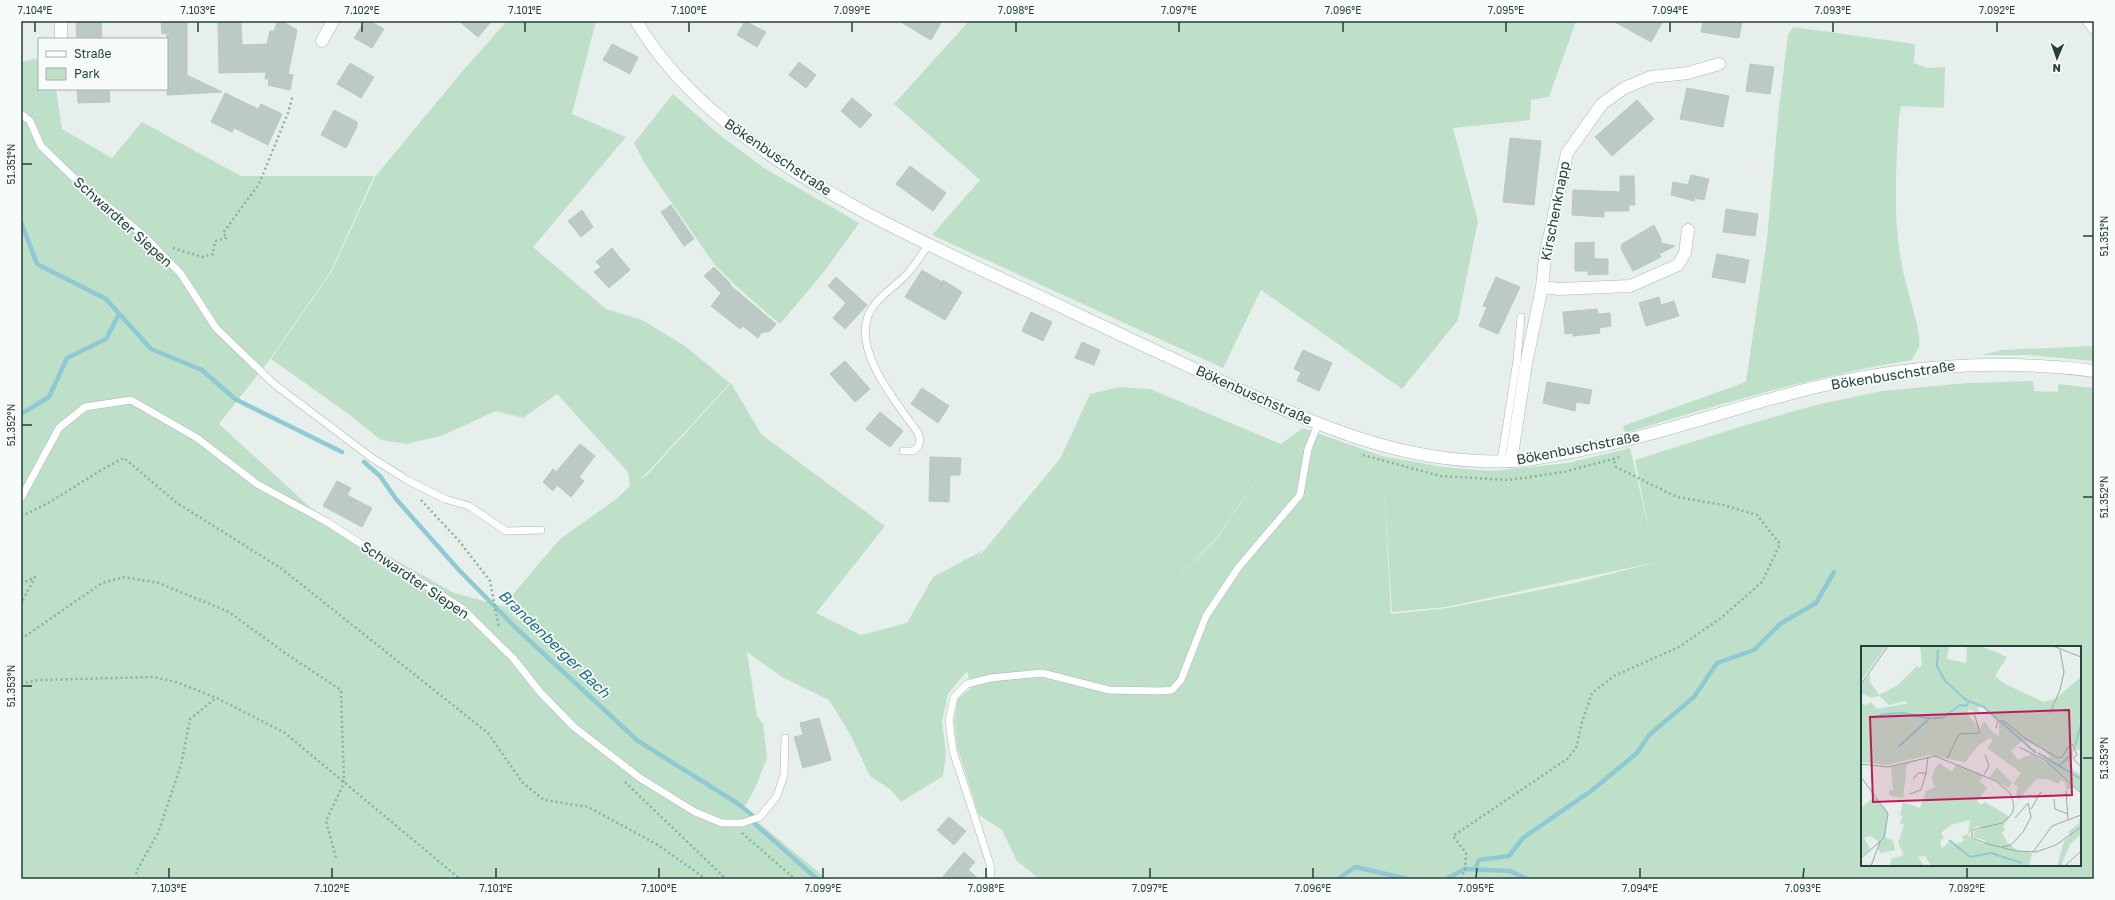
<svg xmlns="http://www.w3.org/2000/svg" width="2115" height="900" font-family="'Golos Text',sans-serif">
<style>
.green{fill:#bfe0c8;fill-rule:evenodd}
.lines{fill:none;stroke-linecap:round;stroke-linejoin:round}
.stream{stroke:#8ec9d4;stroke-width:4.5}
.building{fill:#bbcac4;stroke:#b8c9c2}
.service-casing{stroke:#a8b8b2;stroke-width:8}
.minor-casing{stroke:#a8b8b2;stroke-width:13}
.secondary-casing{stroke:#a4bbb3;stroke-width:13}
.path{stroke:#86b3a5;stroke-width:2.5;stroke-dasharray:2 3;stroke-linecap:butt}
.service{stroke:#fff;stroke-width:7}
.minor{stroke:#fff;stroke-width:12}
.secondary{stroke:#fff;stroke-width:12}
.ticks{fill:none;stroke:#24423a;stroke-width:1.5}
.labels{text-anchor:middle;stroke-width:3.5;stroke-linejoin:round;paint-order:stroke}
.street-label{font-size:14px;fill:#24423a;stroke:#f7fbf9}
.water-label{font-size:15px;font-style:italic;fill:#1c6f80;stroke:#f7fbf9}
.inset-river{fill:none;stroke:#8ec9d4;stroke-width:2}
.inset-road{fill:none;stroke:#98aaa4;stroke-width:1}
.view{fill:#c2185b;fill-opacity:0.15;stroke:#c2185b;stroke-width:2}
.inset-edge{fill:none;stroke:#24423a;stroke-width:2}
.neatline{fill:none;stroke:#24423a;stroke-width:1.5}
.ticks-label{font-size:10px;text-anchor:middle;fill:#24423a}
</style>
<rect width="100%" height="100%" fill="#e6efeb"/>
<path class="green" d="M507 21H596L572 114 626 137 533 247 606 309 642 320 685 346 730 383 646 474 639 480 647 475 731 383 761 434 885 526 816 613 861 635 907 623 933 577 982 551 976 560 1060 459 1090 394 1119 387 1150 389 1281 444 1215 540 1162 594 1215 541 1281 444 1303 428 1382 456 1443 467 1491 471 1568 463 1630 448 1650 534 1635 460 1746 425 1816 405 1882 391 1967 383 2033 381 2034 391 2049 392 2051 414 2049 391 2058 392V384L2094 388V879H1039L1017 861 1002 830 979 815 957 747 954 721 958 699 972 687 967 671 948 694 942 721 946 754 943 776 901 802 891 790 870 776 850 734 829 700 782 677 747 652 757 716 763 724 767 758 756 786 743 810 827 879H21V62L39 58V89H56L62 129 112 158 142 122 241 176H374L331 271 270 359 219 424 311 508 362 541 454 593 502 606 529 630 503 606 560 539 615 500 630 486 628 472 557 394 523 418 496 411 441 436 406 444 381 440 347 413 271 359 332 271 375 177 460 74ZM1384 485 1392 612 1446 607 1657 562 1575 583 1448 608 1391 614ZM1969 646 2080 647V865H1862V647Z
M969 21H1576L1549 97 1531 100 1530 120 1453 128 1478 221 1458 320 1402 389 1261 290 1223 368 932 235 980 180 894 104Z
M1793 27 1915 44 1914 62 1912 64 1914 63 1927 68 1945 67 1944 108 1901 106 1899 116C1896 173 1891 230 1907 287 1910 299 1922 336 1919 347 1917 351 1914 356 1912 360 1814 376 1720 404 1625 433L1623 426 1746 382 1767 239 1779 108 1788 35Z
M673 94 717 133 764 168 859 223 824 272 780 324 736 286 714 264 645 164 634 143Z
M2094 346V361L2029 355H1982L2002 350Z"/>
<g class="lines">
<path class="stream" d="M21 222 37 264 106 299 151 349 202 370 235 399 342 452
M21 414 49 397 67 358 106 339 119 314
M364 462 380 476 396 499 458 569 517 629 638 741 737 803 752 815
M754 823 817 879
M1475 869 1479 860 1509 856 1523 838 1591 791 1637 753 1649 735 1694 697 1717 663 1754 650 1780 624 1816 603 1834 572
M1338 879 1355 867 1408 879
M1446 879 1465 869 1510 871 1527 879"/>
</g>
<path class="building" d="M76 21H101L102 39H77Z
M161 21H187V75L222 92 167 95V33L162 34Z
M218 21H241L242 45 267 44 270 31H274L278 21H282L297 30 288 74 293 75 290 90 268 85 269 79H265L266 72 219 73Z
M365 21H370L384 29 372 48 354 38Z
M459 21H492L478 37Z
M745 21 766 32 757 47 737 35Z
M899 21H942L931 40Z
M1613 21H1663L1651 42Z
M1703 21H1742L1739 38 1701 32Z
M612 44 638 57 630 74 603 60Z
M799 62 816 75 806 88 789 75Z
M350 63 374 77 361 98 337 84Z
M1750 64 1774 67 1770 94 1746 91Z
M1687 88 1729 96 1723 127 1680 119Z
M77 89H109L110 102 78 103Z
M225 93 258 109 261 104 282 114 268 145 234 128 232 132 211 122Z
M852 98 872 115 860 128 841 111Z
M1637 100 1654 119 1612 156 1595 137Z
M334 110 357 122V127L346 148 321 135Z
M1510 138 1541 141 1534 205 1503 202Z
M910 166 946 193 933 211 896 184Z
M1691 175 1709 179 1704 200 1695 198 1694 201 1671 195 1673 182 1688 185Z
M1620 176H1634L1635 205H1629V211H1604V217L1572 215 1573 190 1620 192Z
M671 205 694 239 684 246 661 212Z
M1726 209 1758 214 1755 236 1723 232Z
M582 210 593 227 581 237 568 221Z
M1654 225 1661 239V243L1675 246 1659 254 1661 257 1633 271 1621 249 1622 244Z
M1594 242V259H1608V274L1588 275V271H1575V243Z
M612 248 630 270 609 288 594 272 601 267 596 262Z
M1717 254 1749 260 1745 283 1712 277Z
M714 267 731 284 730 285 776 324 770 331 761 333 758 338 743 326 740 329 711 306 721 293 704 276Z
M922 270 942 282 943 280 962 292 945 320 905 297Z
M836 277 867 305 845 329 833 318 846 303 828 286Z
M1496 277 1520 287 1498 334 1479 326 1487 307 1483 306Z
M1659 297 1661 305 1674 301 1679 316 1646 326 1639 303Z
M1597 309 1598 314 1610 313 1611 326 1599 328 1600 333 1573 336V333L1565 334 1563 312Z
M1031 312 1052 322 1043 341 1022 331Z
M1082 342 1100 350 1094 365 1075 358Z
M1303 350 1332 363 1319 391 1297 381 1301 372 1294 369Z
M845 361 870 389 855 402 830 374Z
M1547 382 1592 390 1589 404 1576 402 1575 411 1543 403Z
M922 388 949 406 938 423 911 404Z
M880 412 903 431 890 447 866 429Z
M580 444 595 456 579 477 584 481 571 497 557 485 553 491 543 482 553 469 556 472Z
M930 457 961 458 960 475H950L949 502 929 501Z
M337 481 351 488 347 495 372 508 362 527 323 506Z
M819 718 831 760 803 768 794 737 803 735 800 723Z
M949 817 966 831 954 845 937 830Z
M964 852 975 862 968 870 979 879H941Z"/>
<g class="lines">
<defs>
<path id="service" d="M21 114 30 121 41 146 74 178 144 236 181 274 216 328 274 384 372 458 407 480 445 499 469 506 506 531 541 530
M903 451H913L918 447 920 440 918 433C898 404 854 354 868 316 874 299 895 287 907 274 915 265 922 254 929 244
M1501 461 1517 360 1521 317
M21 498 59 428 85 407 131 400 197 438 257 484 327 522 463 609 513 658 540 692 574 727 640 778 695 812 722 823H742L760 817 777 796 784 775 785 738
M991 879 990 864 953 751 949 720 954 697 967 684 991 678 1042 673 1109 690 1159 691 1172 690 1181 680 1206 616 1238 568 1300 495 1308 449 1318 424"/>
<path id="minor" d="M61 21V39
M2089 21 2094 28
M322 41 333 21
M1542 287 1545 258 1567 153 1602 104 1624 88 1651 77 1688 73 1719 64
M1511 461 1526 364 1542 287 1560 289 1630 286 1678 265 1685 253 1688 230"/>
<path id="secondary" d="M636 21C659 59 691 94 726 122 826 203 947 253 1062 307 1118 334 1174 359 1229 385 1322 427 1408 466 1513 461 1534 460 1555 455 1576 451 1647 438 1715 414 1785 395 1887 367 1988 357 2094 371"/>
</defs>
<use href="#service" class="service-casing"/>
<use href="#minor" class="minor-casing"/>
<use href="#secondary" class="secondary-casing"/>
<path class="path" d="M173 248 202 257 213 254 215 241 227 238 223 233 259 184 288 113 293 95
M1363 455 1440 476 1509 480 1564 472 1620 457
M421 500 460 542 490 581 499 628
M21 516C58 501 88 475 124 458L177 503 282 569 488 733 522 782 544 800 588 807 658 845 706 879
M21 584 35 577 21 604
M21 639 102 583 124 577 159 583 229 612 285 653 341 690 344 783 326 821 336 858
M21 684 38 680 153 677 176 682 217 698 285 733 460 879
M625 782 726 879
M742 833 795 879
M138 879 136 872 158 833 181 765 190 719 216 698
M1461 879 1465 869 1466 853 1453 836 1567 759 1576 748 1582 722 1592 693 1614 676 1679 647 1721 618 1762 582 1780 544 1757 515 1723 505 1677 497 1616 467 1613 458"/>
<use href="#service" class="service"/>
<use href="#minor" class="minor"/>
<use href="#secondary" class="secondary"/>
</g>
<path class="ticks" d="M35 32V22M198 32V22M362 32V22M525 32V22M689 32V22M852 32V22M1016 32V22M1179 32V22M1343 32V22M1506 32V22M1670 32V22M1833 32V22M1997 32V22M22 164H32M2083 236H2093M22 425H32M2083 497H2093M22 686H32M2083 758H2093M169 878V868M332 878V868M496 878V868M659 878V868M823 878V868M986 878V868M1150 878V868M1313 878V868M1476 878 1477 868M1640 878V868M1803 878 1804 868M1967 878V868"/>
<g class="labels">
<g class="street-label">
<text transform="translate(778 157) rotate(34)" y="5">Bökenbuschstraße</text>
<text transform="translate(1555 211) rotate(-79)" y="5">Kirschenknapp</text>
<text transform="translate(123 222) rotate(42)" y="5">Schwardter Siepen</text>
<text transform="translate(1893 375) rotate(-9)" y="5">Bökenbuschstraße</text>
<text transform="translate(1254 395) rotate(24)" y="5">Bökenbuschstraße</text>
<text transform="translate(1578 448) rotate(-11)" y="5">Bökenbuschstraße</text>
<text transform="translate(415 580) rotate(34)" y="5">Schwardter Siepen</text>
</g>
<g class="water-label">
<text transform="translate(554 644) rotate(44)" y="5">Brandenberger Bach</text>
</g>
</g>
<g transform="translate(1861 646)">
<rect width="220" height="220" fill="#e6efeb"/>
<path d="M0 0H25L0 35ZM59 0H88L86 13 105 17 106 0H119L135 6 146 11 134 30 144 38 183 56 195 52 220 31V104L213 103 210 118 212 124 220 129V146L213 141 206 144 204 137 200 134 197 138 187 133H175L158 154 155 149 157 140 152 138 160 127 126 102 132 94 128 92 117 100 104 116 69 109 25 119 0 116V57L5 59 10 56 16 63 48 57 43 55 28 59 18 50 10 52 0 47V39L9 27V36L18 49 37 39 56 20 58 22 61 19ZM120 60 138 75V90L131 86 124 76 120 79 118 89V82L106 67 108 63 118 68 117 62ZM162 94 180 102 189 110 184 116 171 108 157 114 150 105ZM57 114 46 119 42 152 28 149V145L32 144 30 121ZM78 117 91 126 95 118 123 130 118 135 126 142 116 155 120 159 124 156 149 171 142 181 144 183 141 187 146 196 157 205 171 207 168 220H70L64 210 57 211 62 218 61 220H29L30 213 43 209 37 197 43 179 39 177 42 170 39 169 42 156 59 162 65 145 74 141 71 133 73 124ZM109 174 107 188 101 190 103 195 91 199 89 195 81 202 79 195 83 192 80 187 90 179ZM117 180 122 183 113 185V191L125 195 122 198 111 193 107 189 112 182ZM136 121 151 137 147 142 129 131ZM13 151 27 165 24 191 32 195 34 204 20 207 17 203 18 196 10 190 3 192 9 203 0 211V162ZM218 172 220 188 209 198 200 220H196L203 195 209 190 207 186 217 178Z" fill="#bfe0c8" fill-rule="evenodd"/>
<path class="inset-river" d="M77 3 76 20 84 35 105 54 123 61 137 74M12 72 23 68 43 67 66 72H81L99 59 105 60 108 56M140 76 175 107M214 99 220 79M37 101 69 72M177 107 220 133M199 119 211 108M88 194 109 211 130 207 161 217"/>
<path class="inset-road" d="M192 0 220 11M0 38 27 0M189 67 199 44 203 26 199 4M135 82 137 75H143L165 93 197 112 201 111 208 100 212 99 216 109 212 112 220 121M158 101 184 114 220 147M86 113 98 88 119 87 113 67M0 118 27 121 74 110 135 135 150 148 153 160 151 168 141 177 111 184V192L127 198 155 205 175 206 195 199 220 181M123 129 128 120 124 109M0 131 27 168 23 192 0 212M52 133 57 127H65L67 111M205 145 207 173M49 148 60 144 65 127M193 153 194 163 207 168M170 163 180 146M141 201 150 199 162 186 170 171 167 157 154 172M172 206 191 180 220 169M10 220 19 196M204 220 220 205"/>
<path class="view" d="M208 64 211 149 12 156 9 71Z"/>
<rect width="220" height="220" class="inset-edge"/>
</g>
<rect width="2115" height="900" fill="none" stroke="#f7fbf9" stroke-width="44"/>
<rect x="38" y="38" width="130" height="52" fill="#f7fbf9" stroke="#a3b1ad"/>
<rect x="46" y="51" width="20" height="6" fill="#ffffff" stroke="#a3b1ad"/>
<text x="74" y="58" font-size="12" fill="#24423a">Straße</text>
<rect x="46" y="68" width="20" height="12" fill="#bfe0c8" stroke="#a3b1ad"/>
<text x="74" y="78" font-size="12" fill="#24423a">Park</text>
<g transform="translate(2057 58) rotate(182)" stroke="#f7fbf9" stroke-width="3" paint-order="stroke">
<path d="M0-3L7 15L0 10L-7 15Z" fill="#24423a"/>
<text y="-6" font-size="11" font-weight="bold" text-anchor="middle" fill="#24423a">N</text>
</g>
<rect x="22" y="22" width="2071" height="856" class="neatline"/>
<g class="ticks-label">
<text x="35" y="14">7.104°E</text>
<text x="198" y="14">7.103°E</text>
<text x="362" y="14">7.102°E</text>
<text x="525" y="14">7.101°E</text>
<text x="689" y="14">7.100°E</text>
<text x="852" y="14">7.099°E</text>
<text x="1016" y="14">7.098°E</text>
<text x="1179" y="14">7.097°E</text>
<text x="1343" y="14">7.096°E</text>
<text x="1506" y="14">7.095°E</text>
<text x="1670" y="14">7.094°E</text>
<text x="1833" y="14">7.093°E</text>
<text x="1997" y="14">7.092°E</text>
<text transform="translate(11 164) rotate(-90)" y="4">51.351°N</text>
<text transform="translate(2104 236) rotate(-90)" y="4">51.351°N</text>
<text transform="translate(11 425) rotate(-90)" y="4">51.352°N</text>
<text transform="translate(2104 497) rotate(-90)" y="4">51.352°N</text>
<text transform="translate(11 686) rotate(-90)" y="4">51.353°N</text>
<text transform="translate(2104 758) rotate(-90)" y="4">51.353°N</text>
<text x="169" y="892">7.103°E</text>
<text x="332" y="892">7.102°E</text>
<text x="496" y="892">7.101°E</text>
<text x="659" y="892">7.100°E</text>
<text x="823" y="892">7.099°E</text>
<text x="986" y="892">7.098°E</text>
<text x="1150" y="892">7.097°E</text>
<text x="1313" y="892">7.096°E</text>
<text x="1476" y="892">7.095°E</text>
<text x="1640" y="892">7.094°E</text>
<text x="1803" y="892">7.093°E</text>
<text x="1967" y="892">7.092°E</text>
</g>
</svg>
